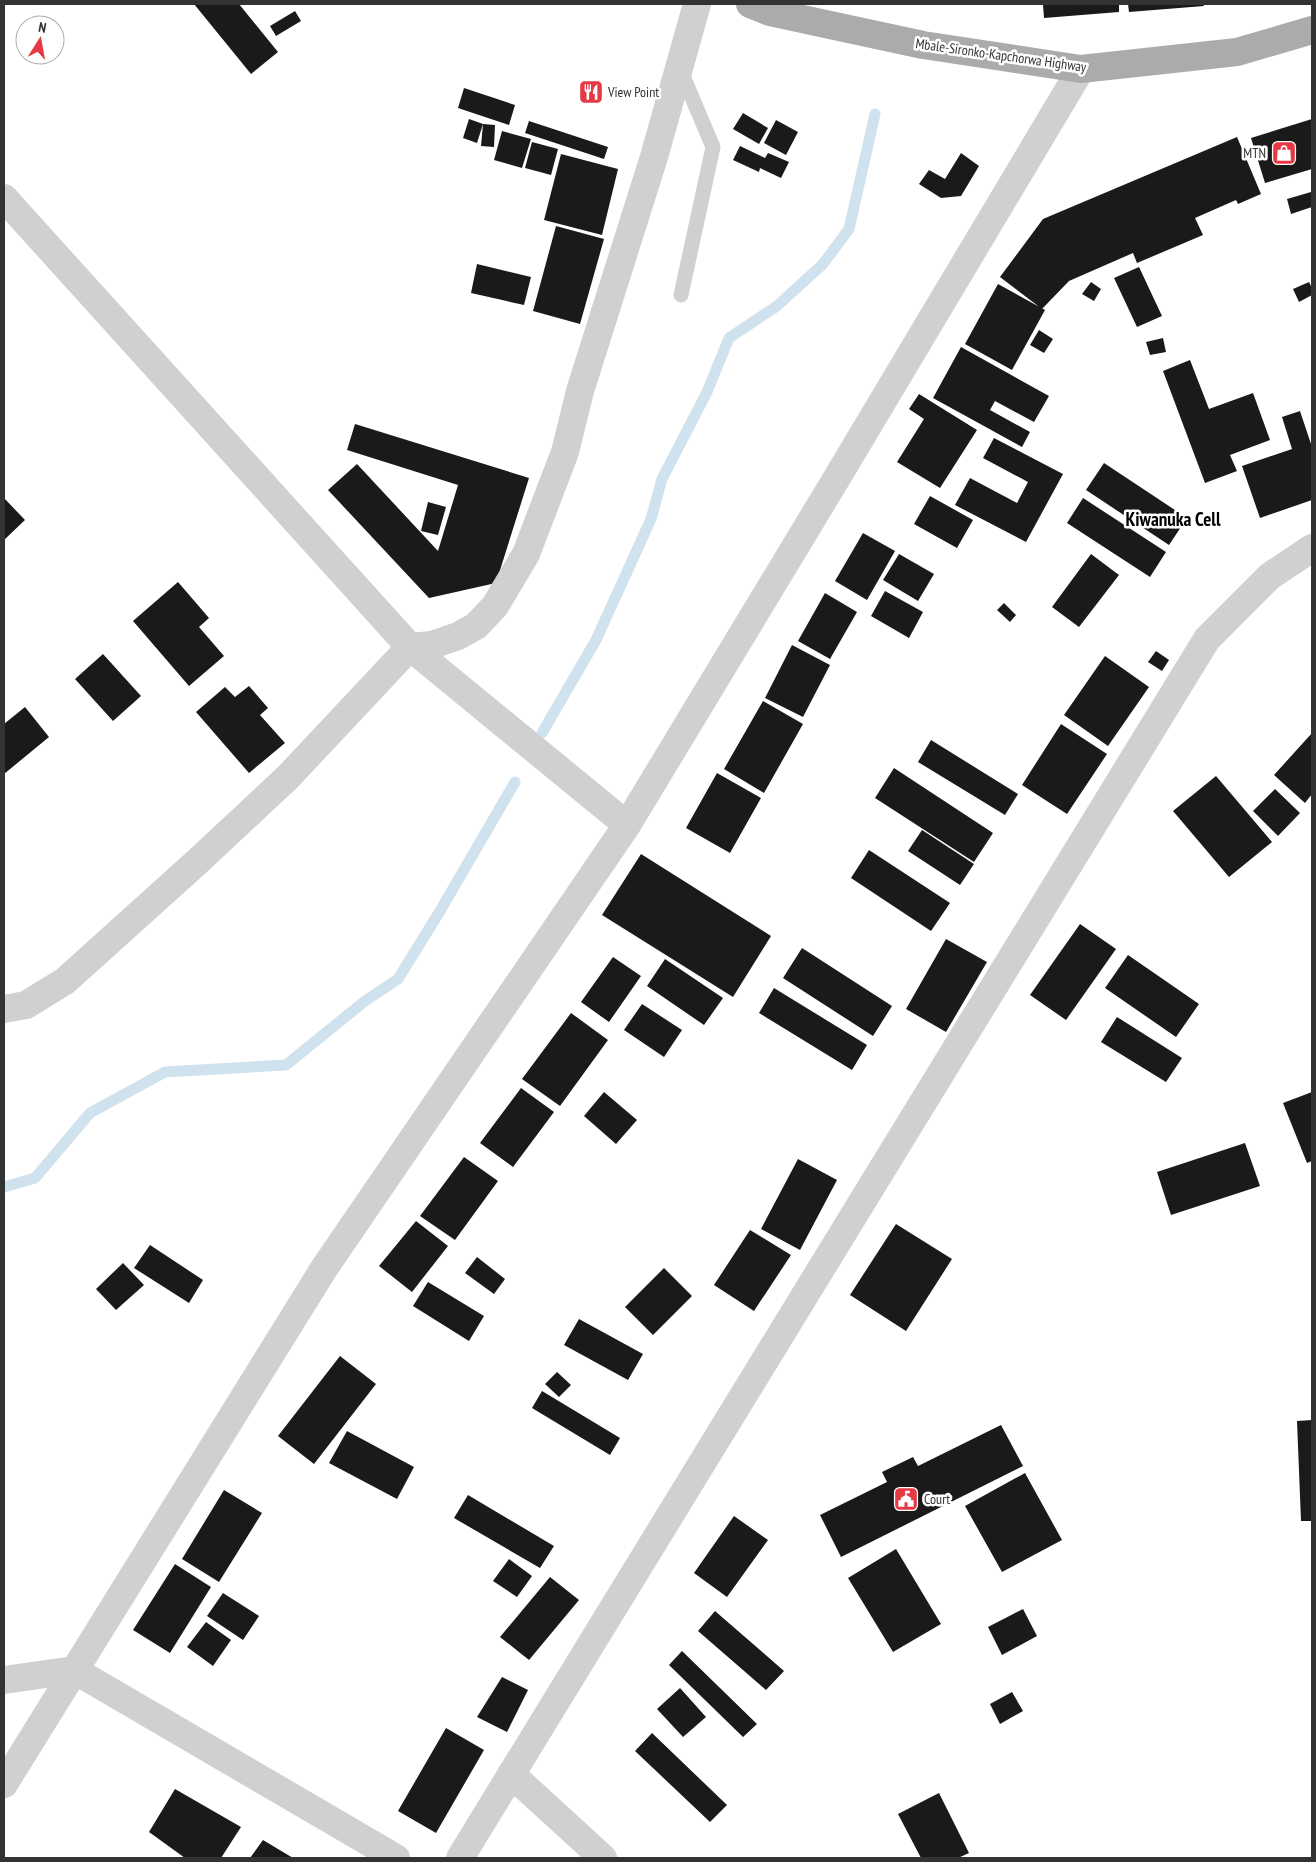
<svg xmlns="http://www.w3.org/2000/svg" width="1316" height="1862" font-family="'PT Sans Narrow',sans-serif">
<style>
.lines{fill:none;stroke-linecap:round;stroke-linejoin:round}
.stream{stroke:#cfe2ee;stroke-width:11}
.building{fill:#1a1a1a}
.service{stroke:#d0d0d0;stroke-width:15}
.minor{stroke:#d0d0d0;stroke-width:28}
.primary{stroke:#ababab;stroke-width:28}
.labels{text-anchor:middle;stroke-width:5;stroke-linejoin:round;paint-order:stroke}
.street-label{font-size:14px;fill:#333;stroke:#fff}
.poi-label{font-size:14px;fill:#333;stroke:#fff;text-anchor:start}
.district-label{font-size:19px;font-weight:bold;fill:#000;stroke:#fff}
</style>
<rect width="100%" height="100%" fill="#fff"/>
<g class="lines">
<path class="stream" d="M542 733 596 640 651 519 662 479 707 392 729 338 777 306 823 264 849 229 875 114
M4 1187 35 1178 90 1113 165 1072 286 1065 365 1001 398 979 440 911 515 782"/>
</g>
<path class="building" d="M194 4H239L278 52 251 74Z
M1058 4H1119V12L1044 18 1043 5Z
M1128 4H1203L1204 6 1129 12Z
M295 11 301 21 276 36 270 26Z
M464 88 515 105 509 125 458 108Z
M743 113 768 128 759 144 733 129Z
M469 119 483 124 495 125 494 147 481 146 483 124 477 143 463 138Z
M1312 119V169L1265 183 1251 138Z
M776 120 798 132 786 155 764 143Z
M529 121 608 147 604 159 525 133Z
M502 131 531 139 522 168 494 160Z
M1237 137 1261 194 1238 204 1236 200 1195 218 1203 235 1137 263 1133 253 1069 281 1042 309 1000 277 1043 219Z
M532 142 558 149 551 175 525 168Z
M740 146 765 158 768 153 789 162 781 178 760 168 759 172 733 160Z
M961 153 979 166 961 196 941 198 919 184 929 170 945 179Z
M561 154 618 169 602 235 544 220Z
M1311 192 1312 207 1291 214 1287 199Z
M556 226 604 239 580 324 533 311Z
M477 264 531 277 524 305 471 293Z
M1139 267 1162 316 1137 327 1114 278Z
M1091 282 1101 289 1094 301 1082 294Z
M1309 282 1312 288V295L1299 302 1293 289Z
M998 284 1045 310 1012 370 965 344Z
M1039 330 1053 339 1044 353 1030 345Z
M1163 338 1166 352 1150 355 1146 342Z
M961 347 1049 396 1034 422 995 401 990 410 1030 432 1022 447 933 398Z
M1190 360 1209 409 1253 393 1270 440 1230 455 1237 471 1205 483 1163 371Z
M919 394 977 430 940 488 897 462 924 419 909 409Z
M1300 411 1312 447V500L1260 518 1242 466 1292 449 1282 417Z
M355 424 529 478 496 583 429 598 328 490 357 464 438 551 458 485 347 450Z
M994 438 1063 474 1026 542 955 505 970 478 1017 503 1028 482 983 458Z
M1104 463 1187 518 1169 545 1086 490Z
M930 496 973 520 957 548 914 524Z
M4 498 25 520 4 540Z
M1083 498 1166 552 1150 577 1067 523Z
M428 502 446 507 438 535 421 531Z
M863 533 895 551 867 600 835 581Z
M899 554 934 574 918 601 883 580Z
M1091 554 1119 575 1079 627 1052 607Z
M178 582 209 618 199 627 224 656 189 686 133 621Z
M885 591 923 612 909 638 871 616Z
M825 593 857 612 830 659 798 641Z
M1004 603 1016 615 1010 622 997 610Z
M792 645 830 665 803 717 765 698Z
M1156 651 1169 660 1162 671 1148 662Z
M103 654 141 696 113 721 75 679Z
M1105 656 1149 687 1108 746 1064 715Z
M249 686 268 708 260 715 285 743 249 773 196 712 225 687 235 697Z
M763 701 803 724 764 793 724 769Z
M25 707 49 737 4 774V724Z
M1061 724 1107 754 1067 814 1022 785Z
M1312 733V794L1305 803 1274 775Z
M931 740 1018 794 1005 815 918 762Z
M894 768 993 833 974 862 875 798Z
M717 773 761 798 730 853 686 828Z
M1216 776 1272 842 1229 877 1173 811Z
M1275 789 1300 813 1278 836 1253 811Z
M922 830 974 864 960 885 908 851Z
M869 850 950 903 931 931 851 878Z
M641 854 771 936 733 997 602 915Z
M1080 924 1116 949 1066 1020 1030 995Z
M946 939 987 962 946 1032 906 1009Z
M802 948 892 1006 873 1036 783 978Z
M1128 955 1199 1004 1176 1037 1105 988Z
M613 957 641 976 609 1022 581 1002Z
M665 959 723 998 704 1025 647 986Z
M774 988 867 1045 852 1070 759 1013Z
M642 1004 682 1030 664 1057 624 1030Z
M571 1013 608 1040 560 1106 522 1079Z
M1117 1017 1182 1058 1166 1082 1101 1042Z
M521 1088 554 1112 513 1167 480 1143Z
M604 1092 637 1120 616 1144 584 1116Z
M1312 1092V1161L1307 1163 1283 1103Z
M1245 1143 1260 1186 1171 1215 1157 1172Z
M464 1157 498 1181 455 1240 420 1216Z
M798 1159 837 1180 800 1250 761 1229Z
M416 1221 448 1246 412 1292 379 1266Z
M896 1224 952 1259 906 1331 850 1295Z
M750 1230 791 1255 754 1311 714 1285Z
M150 1245 203 1280 189 1303 134 1268Z
M477 1257 505 1279 494 1294 465 1273Z
M123 1263 144 1285 116 1310 96 1289Z
M664 1268 692 1296 653 1335 625 1307Z
M428 1282 484 1316 469 1341 413 1306Z
M579 1319 643 1354 628 1380 564 1345Z
M340 1356 376 1384 314 1464 278 1436Z
M557 1372 571 1385 559 1397 545 1384Z
M542 1391 620 1438 610 1455 532 1408Z
M1312 1420V1521H1301L1297 1421Z
M1001 1425 1023 1466 841 1557 820 1515 887 1482 882 1472 913 1457 918 1466Z
M347 1431 414 1467 397 1499 329 1463Z
M1025 1473 1062 1540 1002 1572 965 1506Z
M224 1490 262 1513 219 1582 182 1559Z
M468 1495 554 1546 540 1568 454 1518Z
M734 1516 768 1540 727 1597 694 1573Z
M896 1549 941 1624 893 1652 848 1578Z
M509 1559 532 1576 517 1597 493 1581Z
M175 1564 211 1587 170 1653 133 1630Z
M550 1577 579 1600 529 1660 500 1637Z
M223 1593 259 1616 243 1640 207 1616Z
M1023 1609 1037 1636 1002 1655 988 1627Z
M715 1611 784 1671 766 1690 698 1631Z
M206 1622 231 1640 213 1666 187 1647Z
M682 1651 757 1724 743 1737 669 1665Z
M502 1677 528 1690 507 1732 477 1717Z
M680 1688 706 1717 683 1737 657 1709Z
M1012 1692 1023 1711 1000 1724 990 1704Z
M446 1728 484 1750 436 1833 398 1811Z
M652 1733 727 1805 710 1822 635 1751Z
M175 1789 241 1827 221 1858H185L149 1832Z
M939 1793 969 1853 958 1858H921L898 1814Z
M263 1840 293 1858H250Z"/>
<g class="lines">
<path class="service" d="M680 69 713 147 681 295"/>
<path class="minor" d="M4 198 410 647 627 825
M4 1009 26 1005 65 981 197 862 288 777 410 647 432 645 458 636 476 626 495 606 526 554 565 452 580 391 654 157 697 4
M4 1680 74 1670 396 1858
M511 1774 603 1858
M4 1784 323 1270 627 825 838 476 1081 69
M460 1858 1207 639 1270 576 1312 548"/>
<path class="primary" d="M750 4 770 12 923 45 1081 69 1237 52 1312 30"/>
</g>
<defs>
<symbol id="restaurant-square" viewBox="-11 -11 22 22"><rect x="-9" y="-9" width="18" height="18" rx="4" fill="#e63946" stroke="#fff"/><path d="M-5-6h1v4h1v-4h1v4h1v-4h1v5L-1.5 .5V6h-2V.5L-5-1ZM5-6V6H3V1.5H1.5Q1.5-4 5-6Z" fill="#fff"/></symbol>
<symbol id="shop-square" viewBox="-11 -11 22 22"><rect x="-9" y="-9" width="18" height="18" rx="4" fill="#e63946" stroke="#fff"/><path d="M-5-2.5h2.3a2.7 3.5 0 0 1 5.4 0H5L5.5 6h-11ZM-1.5-2.5h3a1.5 2.3 0 0 0-3 0Z" fill="#fff"/></symbol>
<symbol id="civic-square" viewBox="-11 -11 22 22"><rect x="-9" y="-9" width="18" height="18" rx="4" fill="#e63946" stroke="#fff"/><path d="M-.6-6.5H3V-4.5H.6V-3L4-1V1h2V6H-6V1h2V-1L-.6-3ZM-1.2 2.5V6h2.4V2.5Z" fill="#fff"/></symbol>
</defs>
<g fill-rule="evenodd">
<use href="#restaurant-square" x="577" y="78" width="28" height="28"/>
<use href="#shop-square" x="1270" y="139" width="28" height="28"/>
<use href="#civic-square" x="892" y="1485" width="28" height="28"/>
</g>
<g class="labels">
<g class="street-label">
<text transform="translate(1001 55) rotate(8)" y="5">Mbale-Sironko-Kapchorwa Highway</text>
</g>
<g class="poi-label">
<text x="608" y="97">View Point</text>
<text x="1266" y="158" text-anchor="end">MTN</text>
<text x="924" y="1504">Court</text>
</g>
<g class="district-label">
<text x="1173" y="526">Kiwanuka Cell</text>
</g>
</g>
<rect width="1316" height="1862" fill="none" stroke="#333333" stroke-width="10"/>
<g transform="translate(40 40) rotate(11)"><circle r="24" fill="#ffffff" stroke="#adadad"/>
<path d="M0-4L9 19L0 12L-9 19Z" fill="#e63946"/>
<text y="-8" font-size="14" font-weight="bold" text-anchor="middle" fill="#333333">N</text>
</g>
</svg>
